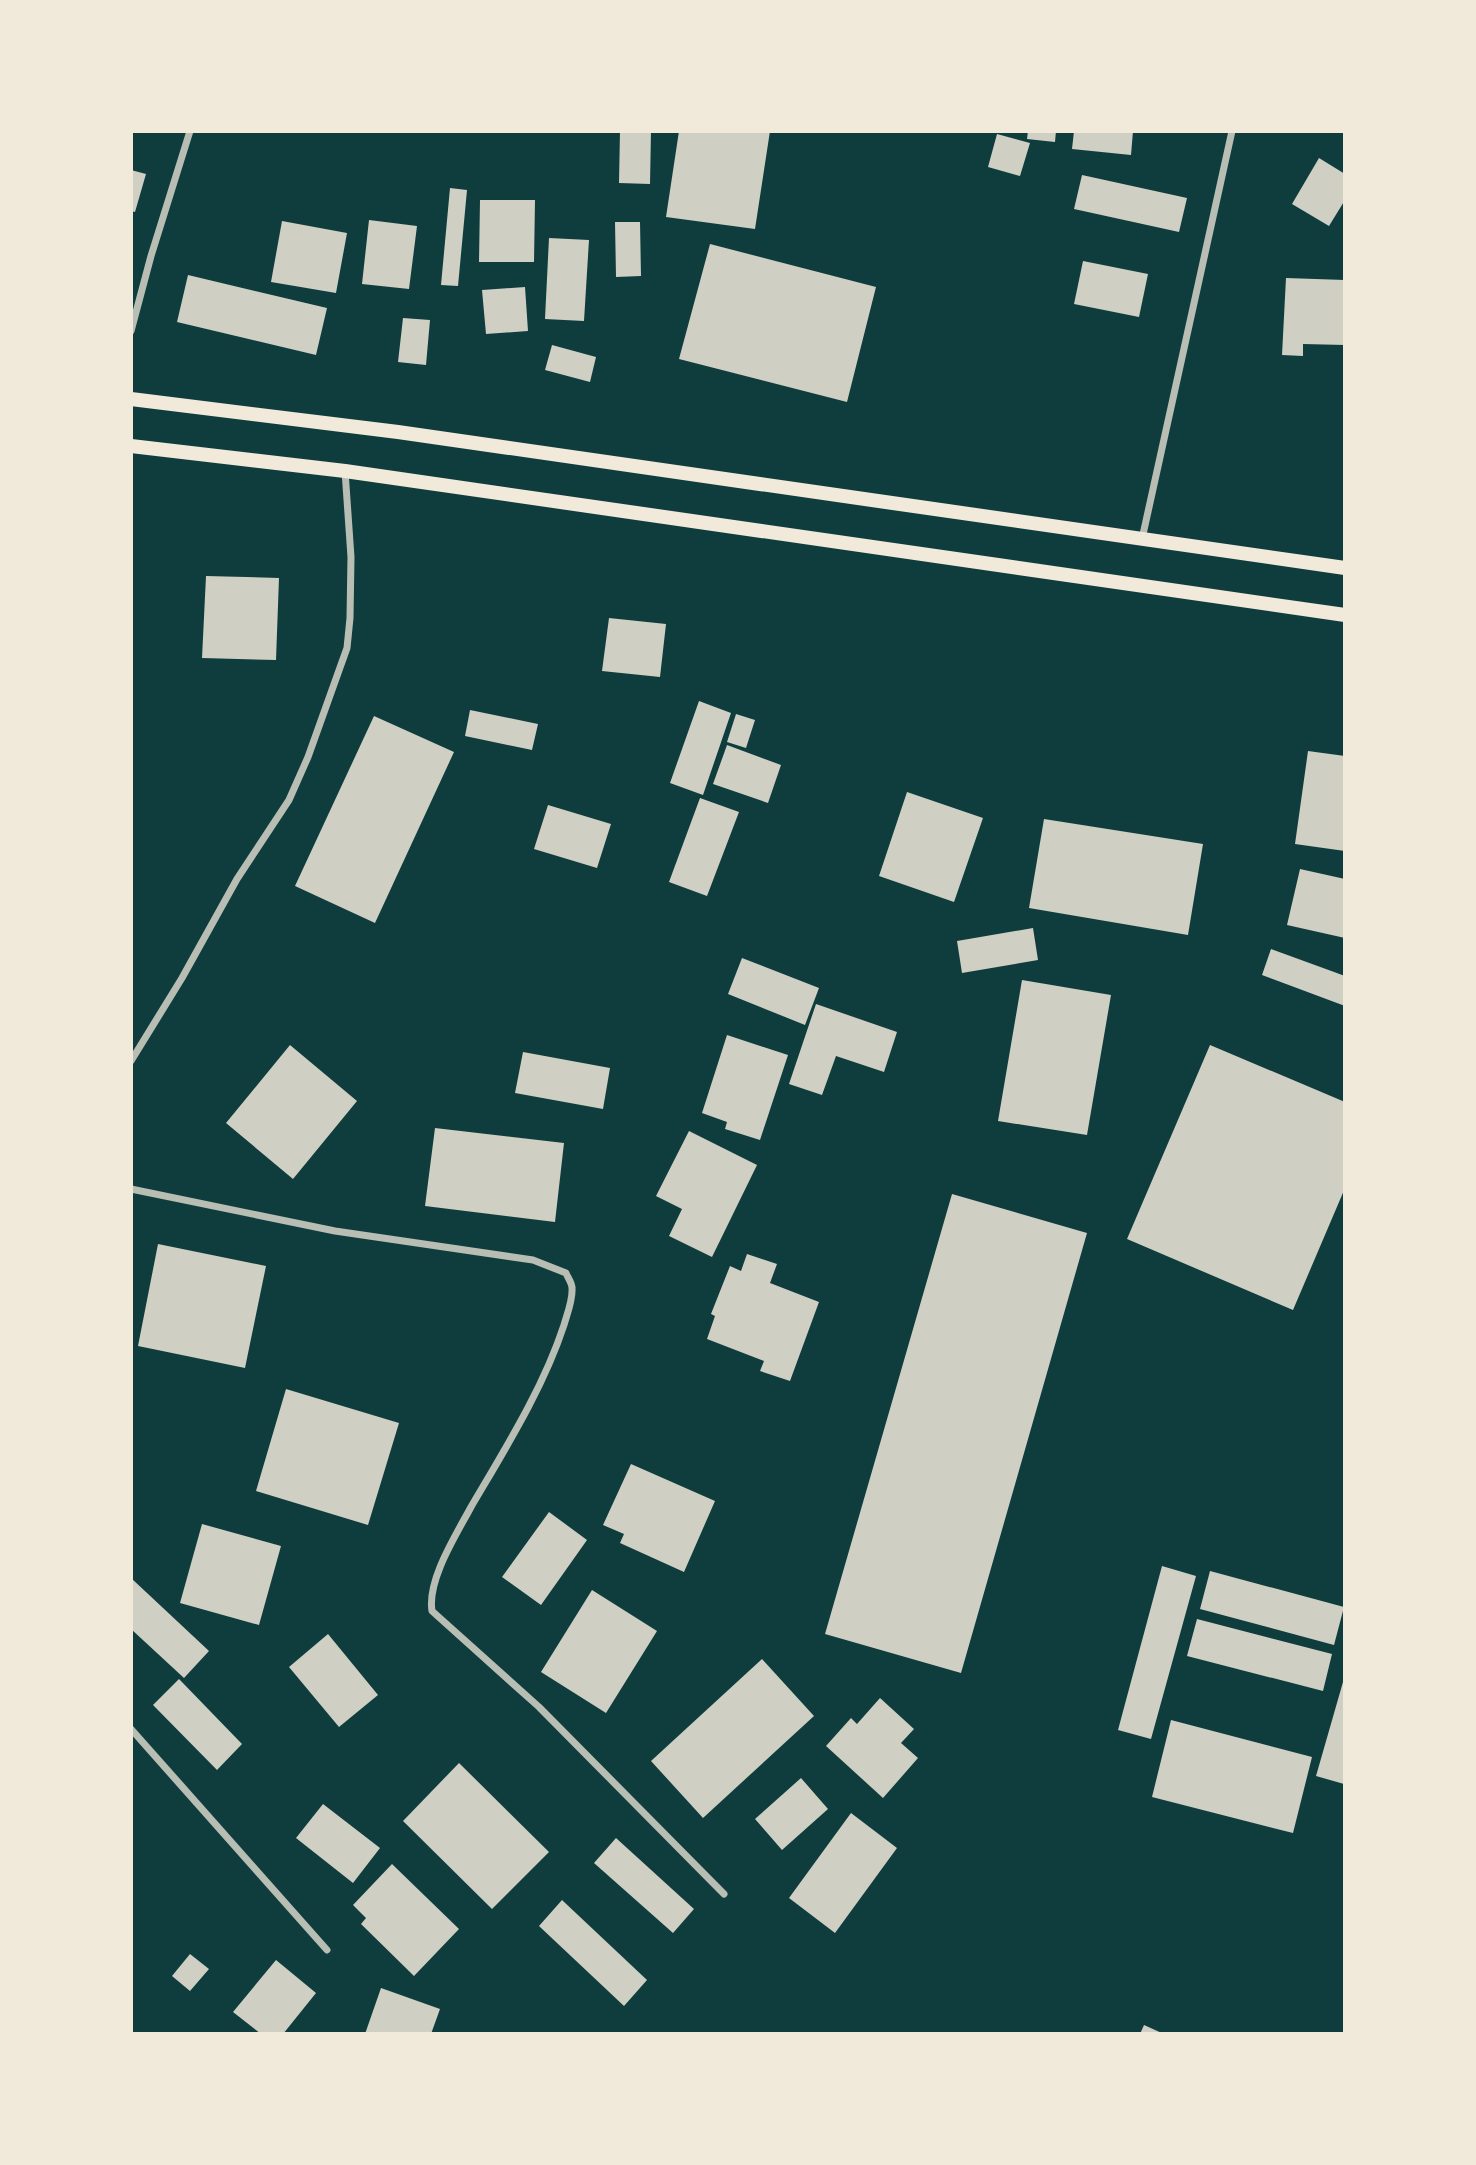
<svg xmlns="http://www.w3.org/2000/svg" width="1476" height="2165" font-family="Ubuntu,sans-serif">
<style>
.building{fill:#cfcfc3}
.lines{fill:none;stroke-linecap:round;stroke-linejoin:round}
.minor{stroke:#b8beb3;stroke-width:7}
.secondary{stroke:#f1e9da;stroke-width:14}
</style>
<rect width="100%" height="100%" fill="#0f3d3e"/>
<path class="building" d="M620 131H651L650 184 619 183Z
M679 131H770L755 229 666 217Z
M1028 131H1056L1055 142 1027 139Z
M1074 131H1133L1131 155 1072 149Z
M997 134 1030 143 1020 176 988 167Z
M1319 158 1345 174V200L1329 226 1292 204Z
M131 170 146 174 135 212 131 211Z
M1082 175 1187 198 1179 232 1074 209Z
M450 188 467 190 458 286 441 285Z
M480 200H535L534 262H479Z
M369 220 417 226 409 289 362 284Z
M282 221 347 233 336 293 271 282Z
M615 222H640L641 276 616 277Z
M549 238 589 240 584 321 545 319Z
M710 244 876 287 847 402 679 359Z
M1083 261 1148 274 1139 317 1074 304Z
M188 275 327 308 316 355 177 322Z
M1286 278 1345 280V345L1303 344V356L1282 355Z
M525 287 528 331 486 334 482 290Z
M403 318 430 320 426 365 398 362Z
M552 345 596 357 590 382 545 370Z
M206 576 279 578 276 660 202 658Z
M609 618 666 624 660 677 602 671Z
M699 701 731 713 703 795 670 783Z
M470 710 538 724 532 750 465 736Z
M736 714 755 720 746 748 727 742Z
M374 716 454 752 375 923 295 886Z
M727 745 781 765 768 803 713 784Z
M1308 751 1345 756V851L1295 844Z
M907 792 983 818 954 902 879 876Z
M700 798 739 812 707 896 669 882Z
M548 805 611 824 597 868 534 849Z
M1044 819 1203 844 1188 935 1029 908Z
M1300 869 1345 879V938L1287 925Z
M1033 928 1038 960 962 973 957 941Z
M1271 949 1345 976V1006L1262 975Z
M742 958 819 988 805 1025 728 994Z
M1022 980 1111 995 1087 1135 998 1121Z
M816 1004 897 1032 884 1072 836 1056 822 1095 789 1084Z
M727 1035 788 1055 760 1140 725 1129 727 1122 702 1113Z
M290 1045 357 1101 293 1179 226 1123Z
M1210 1045 1345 1102V1188L1293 1310 1127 1239Z
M523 1052 610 1068 603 1109 515 1093Z
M435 1128 564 1143 555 1222 425 1206Z
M689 1131 757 1165 712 1257 669 1236 682 1209 656 1196Z
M952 1194 1087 1233 961 1673 825 1634Z
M158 1244 266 1266 245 1368 138 1346Z
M747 1254 777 1264 770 1283 819 1302 790 1381 760 1371 764 1361 707 1339 715 1316 711 1314 730 1266 741 1271Z
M286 1389 399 1423 368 1525 256 1491Z
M631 1464 715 1501 684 1572 620 1543 624 1534 603 1525Z
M549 1512 587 1540 541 1605 502 1577Z
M202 1524 281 1546 259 1625 180 1603Z
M1162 1566 1196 1576 1151 1739 1118 1730Z
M1210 1571 1344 1607 1334 1645 1200 1609Z
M131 1578 209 1651 184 1678 131 1629Z
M592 1590 657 1631 606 1713 541 1672Z
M1197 1619 1332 1654 1323 1691 1187 1656Z
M328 1634 378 1695 339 1727 289 1667Z
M762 1659 814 1716 703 1818 651 1761Z
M1345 1675V1781L1344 1784 1316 1776Z
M179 1679 242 1744 217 1770 153 1705Z
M880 1698 914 1729 901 1743 918 1758 883 1798 826 1746 851 1718 857 1724Z
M1171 1720 1312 1757 1293 1833 1152 1797Z
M459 1763 549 1852 492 1909 403 1821Z
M801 1778 828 1809 782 1850 755 1819Z
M323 1804 380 1848 353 1883 296 1838Z
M851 1813 897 1848 835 1933 789 1898Z
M616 1838 694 1909 673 1933 594 1863Z
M392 1864 459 1929 414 1976 361 1924 366 1918 353 1905Z
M562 1900 647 1980 624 2006 539 1926Z
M190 1954 209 1969 190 1991 172 1976Z
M276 1960 316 1993 283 2034H261L233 2012Z
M381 1988 440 2009 431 2034H365Z
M1144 2025 1164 2034H1140Z"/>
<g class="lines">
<path class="minor" d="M131 331 151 256 190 131
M1142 539 1232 131
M131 1061 182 978 237 879 289 800 308 757 347 648 350 618 351 557 345 471
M131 1189 335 1231 533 1260 566 1273C568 1278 572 1283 572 1288 573 1300 567 1314 564 1325 543 1389 505 1449 471 1507 456 1535 427 1580 432 1611L539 1707 724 1894
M131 1729 327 1950"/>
<path class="secondary" d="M131 399 398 432 1345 568
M131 446 345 471 1345 615"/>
</g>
<rect width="1476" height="2165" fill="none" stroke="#f1e9da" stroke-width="266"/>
</svg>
